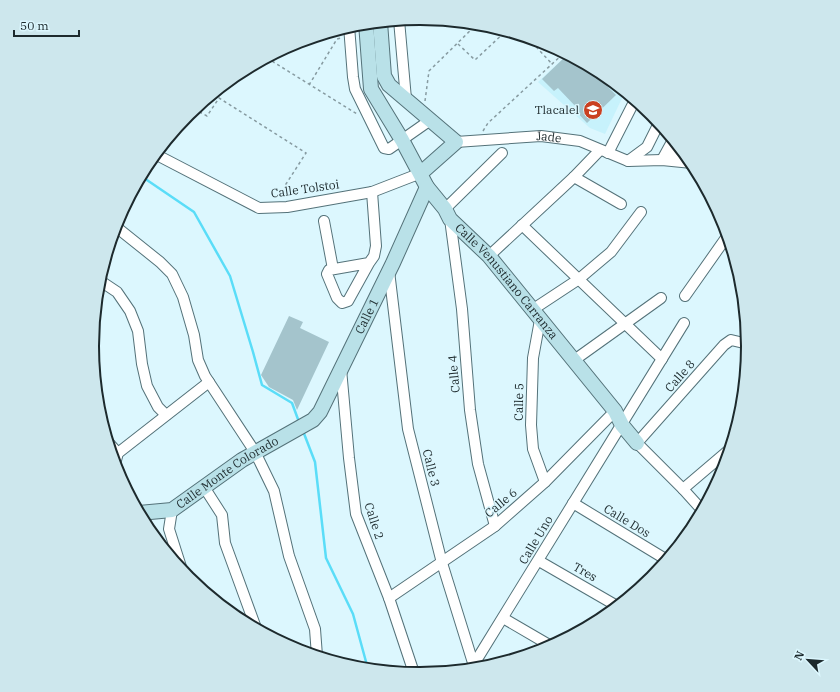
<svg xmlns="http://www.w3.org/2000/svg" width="840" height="692" font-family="'IBM Plex Serif',serif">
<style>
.built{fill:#c7f2fc}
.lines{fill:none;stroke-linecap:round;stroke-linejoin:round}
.stream{stroke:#5addf8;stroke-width:2.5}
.building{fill:#a4c4cc}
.street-casing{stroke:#547279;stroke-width:12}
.secondary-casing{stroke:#547279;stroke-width:16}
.path{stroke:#879ba1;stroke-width:1.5;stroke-dasharray:3 3;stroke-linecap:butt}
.street{stroke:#fff;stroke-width:10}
.secondary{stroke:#b9e1e8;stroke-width:14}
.labels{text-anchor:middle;stroke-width:3;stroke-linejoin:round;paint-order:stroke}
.poi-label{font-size:12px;fill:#1d2a2d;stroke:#dcf7fe;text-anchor:end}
.street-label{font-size:12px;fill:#1d2a2d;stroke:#dcf7fe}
.rim{fill:none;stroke:#1d2a2d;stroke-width:2}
</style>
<rect width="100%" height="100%" fill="#dcf7fe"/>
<path class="built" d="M567 55 602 73 625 92 605 134 590 128 538 82Z"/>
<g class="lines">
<path class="stream" d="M141 176 194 212 230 276 253 352 262 385 292 403 299 422
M303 431 315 462 326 558 353 614 368 669"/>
</g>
<path class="building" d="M567 55 580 61 585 67 587 65 596 70 603 77 600 79 616 95 587 123 575 110 577 108 558 88 554 91 542 79Z
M289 316 303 322 300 328 329 342 297 410 293 400 269 387 261 375Z"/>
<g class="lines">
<defs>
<g id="street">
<path d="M399 20 406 99"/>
<path d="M349 26 353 77 355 89 384 148 389 149 429 121"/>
<path id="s1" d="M456 142 541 136 580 141 628 161 662 160 692 163"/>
<path d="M608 153 635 100"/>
<path d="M155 154 259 208 287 207 372 192 421 173"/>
<path d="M662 160 673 140"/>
<path d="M662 160 682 151"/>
<path d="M628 161 647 147 659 123"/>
<path d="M574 177 621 204"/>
<path d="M445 209 502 153"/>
<path d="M450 219 462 309 470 410 478 464 495 526"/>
<path d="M324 221 333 269"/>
<path d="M522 225 662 359"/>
<path d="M115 226 160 262 172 274 183 297 194 335 198 360 205 376 255 452 274 491 289 556 315 629 317 656"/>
<path d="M489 256 574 177 600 150"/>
<path d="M369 263 348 301 342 303 337 298 327 274 329 270 369 263 374 256 376 246 372 192"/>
<path d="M389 271 408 429 442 563 474 666"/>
<path d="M99 280 117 292 130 311 138 331 142 364 147 386 158 407 166 415"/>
<path d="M685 296 728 235"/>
<path d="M532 310 579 279 611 252 641 212"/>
<path d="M540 320 533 358 531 425 533 449 545 482"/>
<path d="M573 361 661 298"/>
<path d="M341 369 349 458 356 514 389 598 414 673"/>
<path d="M108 442 118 453"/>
<path d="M115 464 118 453 209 382"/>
<path d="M204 487 222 515 225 543 256 628"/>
<path d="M683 489 730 449"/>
<path d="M573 503 667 560"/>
<path d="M172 510 169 529 182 570"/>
<path d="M702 510 683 489 637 443 724 345 731 340 748 344"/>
<path d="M539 561 617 606"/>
<path d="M389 598 495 526 545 482 615 411"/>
<path d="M503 618 551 646"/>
<path d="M471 669 684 323"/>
</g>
<g id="secondary">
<path d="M380 22 384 76 389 85 456 142 421 173"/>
<path id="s2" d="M366 23 371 89 402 140 427 187 445 209 450 219 489 256 615 411 622 425 637 443"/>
<path id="s3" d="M139 513 172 510 242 460 313 420 320 412 393 263 427 187"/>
</g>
</defs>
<use href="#street" class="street-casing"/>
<use href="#secondary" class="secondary-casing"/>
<path class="path" d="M528 38 552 64
M458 44 475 60 506 31
M267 58 357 114
M309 85 337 39 341 38
M425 101 429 71 477 24
M194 109 207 116 219 98 306 153 286 184 287 197
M483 131 488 123 564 53"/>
<use href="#street" class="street"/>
<use href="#secondary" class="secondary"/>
</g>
<defs>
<symbol id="school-disc" viewBox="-11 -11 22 22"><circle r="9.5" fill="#ca4021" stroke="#dcf7fe"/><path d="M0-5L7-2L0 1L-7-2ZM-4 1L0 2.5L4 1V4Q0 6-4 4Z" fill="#fff"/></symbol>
</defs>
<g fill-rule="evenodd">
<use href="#school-disc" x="582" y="99" width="22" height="22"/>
</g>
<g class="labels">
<g class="poi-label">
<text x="579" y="114">Tlacalel</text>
</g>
<g class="street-label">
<text dy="4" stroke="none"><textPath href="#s1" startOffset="93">Jade</textPath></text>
<text transform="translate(305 189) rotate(-8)" y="4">Calle Tolstoi</text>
<text dy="4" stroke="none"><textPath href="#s2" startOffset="303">Calle Venustiano Carranza</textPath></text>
<text dy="4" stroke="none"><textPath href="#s3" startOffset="318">Calle 1</textPath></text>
<text transform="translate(454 374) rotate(-95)" y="4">Calle 4</text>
<text transform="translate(680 376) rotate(-49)" y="4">Calle 8</text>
<text transform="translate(519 402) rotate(-89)" y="4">Calle 5</text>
<text transform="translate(431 468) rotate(76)" y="4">Calle 3</text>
<text dy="4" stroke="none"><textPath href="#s3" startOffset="100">Calle Monte Colorado</textPath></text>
<text transform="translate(501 503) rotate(-40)" y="4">Calle 6</text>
<text transform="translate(374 521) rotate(72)" y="4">Calle 2</text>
<text transform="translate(627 521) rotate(31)" y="4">Calle Dos</text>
<text transform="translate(536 540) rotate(-59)" y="4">Calle Uno</text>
<text transform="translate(585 572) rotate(30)" y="4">Tres</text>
</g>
</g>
<path d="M0 0H840V692H0ZM99 346a321 321 0 1 1 642 0a321 321 0 1 1-642 0Z" fill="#cde7ed" fill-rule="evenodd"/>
<path class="rim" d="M99 346a321 321 0 1 1 642 0a321 321 0 1 1-642 0Z"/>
<g transform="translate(808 660) rotate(296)" stroke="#dcf7fe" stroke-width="3" paint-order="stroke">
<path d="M0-3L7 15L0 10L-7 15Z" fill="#1d2a2d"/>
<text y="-6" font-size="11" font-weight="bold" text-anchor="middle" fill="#1d2a2d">N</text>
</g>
<path d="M14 30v6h65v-6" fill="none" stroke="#1d2a2d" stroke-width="2"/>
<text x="20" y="30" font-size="12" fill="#1d2a2d" stroke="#dcf7fe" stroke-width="3" paint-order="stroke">50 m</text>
</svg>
